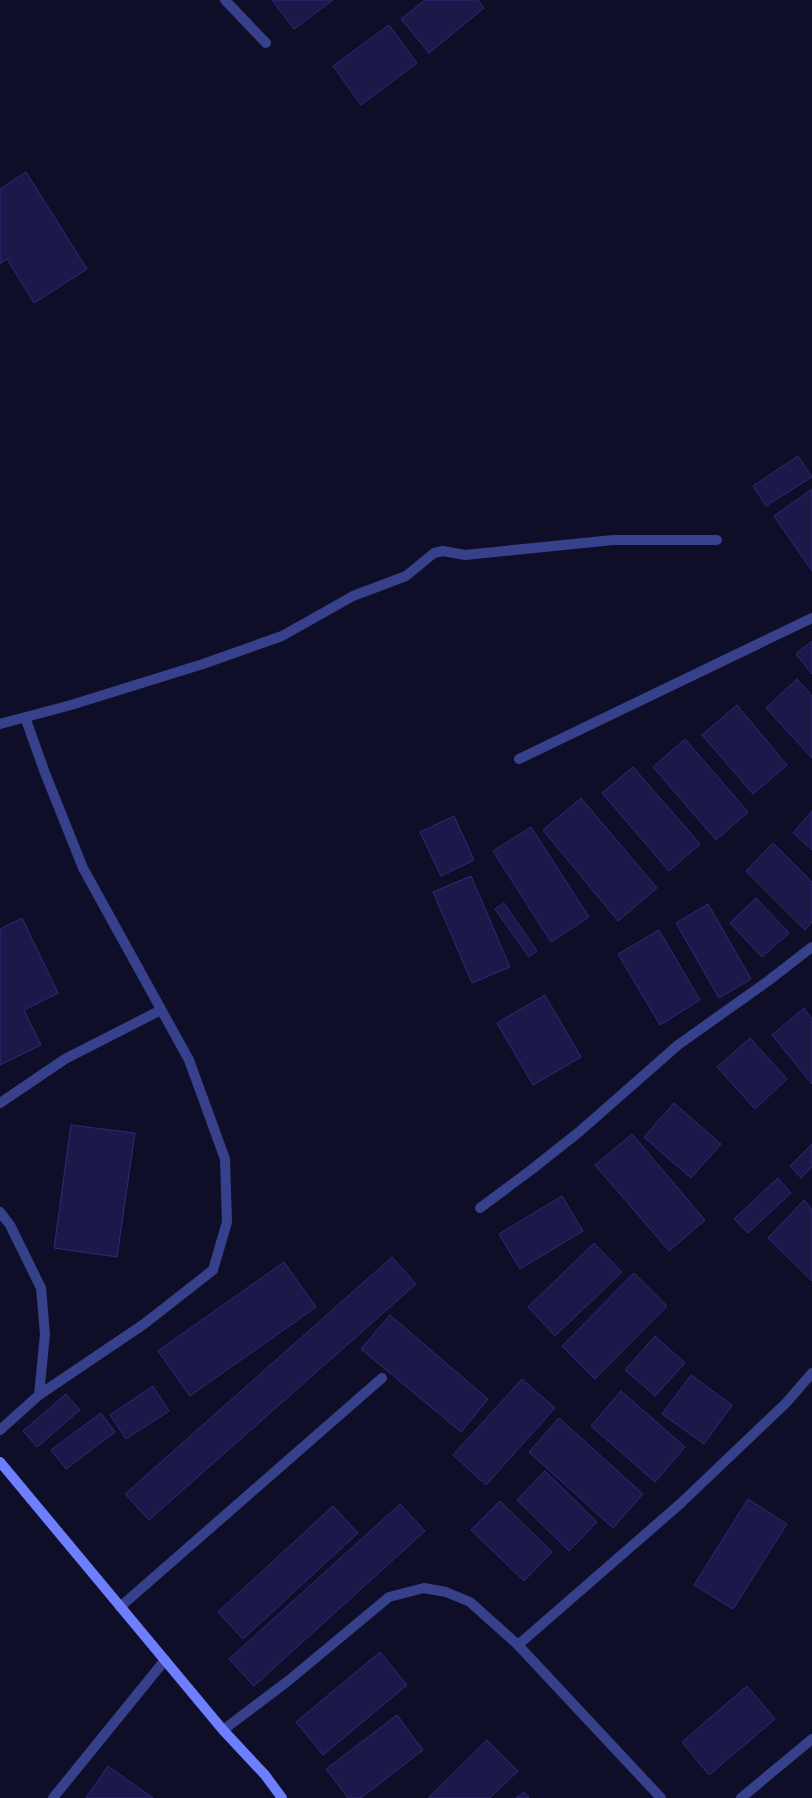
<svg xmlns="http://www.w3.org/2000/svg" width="812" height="1798" font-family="'Titillium Web',sans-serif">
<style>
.building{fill:#1c194a;stroke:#2e2a77}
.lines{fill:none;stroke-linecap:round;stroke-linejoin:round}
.lane{stroke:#37408a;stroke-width:10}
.street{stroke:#37408a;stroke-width:10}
.secondary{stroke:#6d7eff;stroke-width:10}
</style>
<rect width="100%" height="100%" fill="#0f0e28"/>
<path class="building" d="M272 0H333L294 29Z
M425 0H478L484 8 429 53 401 19Z
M389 25 417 63 361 105 333 66Z
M26 172 87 269 34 303 7 259 0 264V189Z
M798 456 812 477 766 506 753 486Z
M812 489V571L774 516Z
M812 641V674L796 654Z
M797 679 812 696V758L766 708Z
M737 705 787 765 753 794 702 735Z
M685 739 748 812 716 840 653 767Z
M633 767 700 844 669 871 602 793Z
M581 798 657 888 618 921 543 830Z
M812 811V850L793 833Z
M454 816 474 860 441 876 420 832Z
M531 827 589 917 551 942 493 851Z
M773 843 812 882V922L805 930 746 871Z
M471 876 510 967 472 983 433 892Z
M756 898 789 933 762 957 730 923Z
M504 903 537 951 529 957 495 909Z
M708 904 751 979 719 998 676 923Z
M22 918 58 993 24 1010 41 1045 0 1065V929Z
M659 930 700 1000 660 1025 618 954Z
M545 995 581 1057 533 1085 497 1023Z
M804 1008 812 1019V1084L772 1035Z
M750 1038 787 1079 755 1109 717 1067Z
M674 1103 721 1144 691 1178 644 1137Z
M71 1125 135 1133 117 1257 54 1248Z
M632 1134 705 1220 669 1251 595 1165Z
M812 1144V1167L801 1178 790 1166Z
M778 1178 791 1193 748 1233 734 1219Z
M562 1196 583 1231 520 1269 499 1234Z
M804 1200 812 1209V1281L768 1238Z
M594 1243 622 1272 555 1336 528 1307Z
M392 1257 416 1284 149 1520 125 1494Z
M284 1262 316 1307 190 1396 158 1351Z
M634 1273 667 1306 595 1379 562 1346Z
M390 1315 488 1399 461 1432 361 1349Z
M655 1336 685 1363 655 1396 625 1370Z
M691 1375 732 1405 704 1444 662 1414Z
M522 1379 555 1408 486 1485 453 1455Z
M153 1386 169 1411 126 1439 110 1415Z
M621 1391 685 1447 655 1482 591 1426Z
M66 1394 80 1410 37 1447 23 1431Z
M101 1413 115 1432 66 1469 51 1450Z
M559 1418 643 1494 613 1528 529 1452Z
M545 1471 597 1522 569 1551 517 1500Z
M748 1499 787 1524 733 1609 694 1585Z
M500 1501 552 1552 524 1581 471 1530Z
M400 1504 425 1531 254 1686 229 1659Z
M333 1506 358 1533 243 1639 218 1612Z
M380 1652 407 1685 323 1755 296 1722Z
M747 1686 775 1719 709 1775 682 1742Z
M397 1715 423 1750 361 1798H348L326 1769Z
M487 1740 518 1771 490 1798H428Z
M108 1766 153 1798H86Z
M524 1792 529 1798H516Z"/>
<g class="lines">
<path class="lane" d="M120 1607 382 1378"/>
<path class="street" d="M225 0 266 43
M0 724 71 705 203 664 282 636 353 596 406 576 434 553 443 551 465 555 613 540H717
M519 759 812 618
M0 1103 65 1059 161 1010
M480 1208 531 1170 579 1132 678 1045 768 981 812 947
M0 1212 10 1225 41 1288 45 1334 39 1395
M0 1430 39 1395 144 1324 213 1270 227 1222 225 1159 189 1060 83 868 45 773 25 717
M518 1645 680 1504 786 1403 812 1373
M223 1730 288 1681 389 1597 424 1588 446 1592 470 1602 518 1645 661 1798
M53 1798 165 1660
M741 1798 812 1739"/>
<path class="secondary" d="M0 1462 223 1730 265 1775 282 1798"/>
</g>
</svg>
